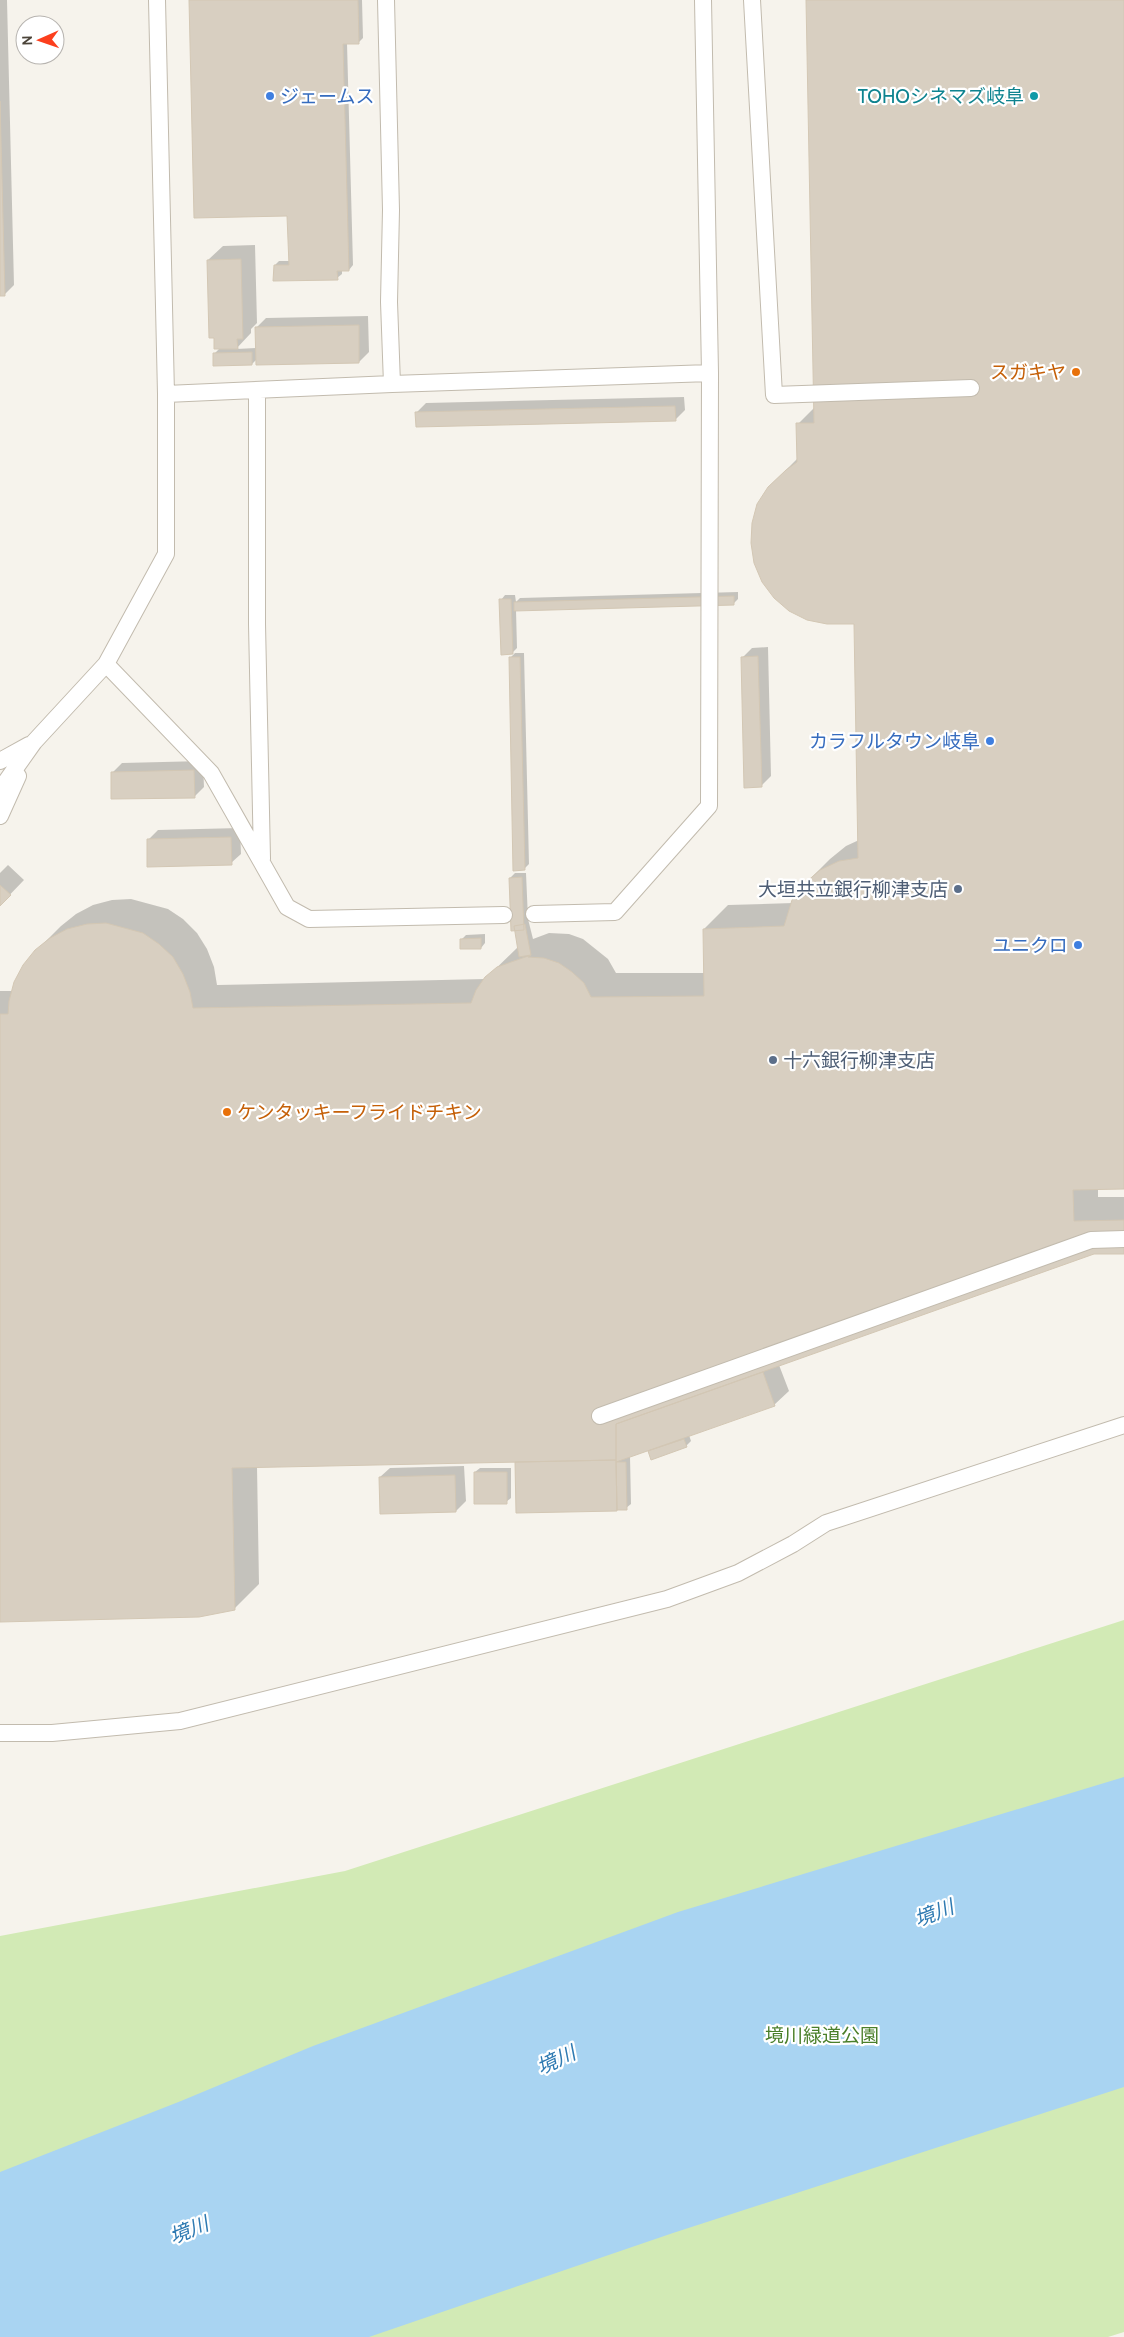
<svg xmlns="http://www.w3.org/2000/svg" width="1124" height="2337" font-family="Cabin,'Noto Sans JP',sans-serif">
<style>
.green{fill:#d2eab5}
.water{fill:#a9d4f2}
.shadow{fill:#0003}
.building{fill:#d8cfc1;stroke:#d3c7b4}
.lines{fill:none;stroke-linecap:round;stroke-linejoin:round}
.lane-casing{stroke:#c2bbae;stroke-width:18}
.lane{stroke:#fff;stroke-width:16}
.shop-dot{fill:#3f7fe0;stroke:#fff;stroke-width:2}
.culture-dot{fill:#0f9aa8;stroke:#fff;stroke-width:2}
.food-dot{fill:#e8710a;stroke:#fff;stroke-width:2}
.service-dot{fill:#5c6f8a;stroke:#fff;stroke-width:2}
.labels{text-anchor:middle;stroke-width:4.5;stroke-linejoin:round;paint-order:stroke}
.shop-label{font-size:19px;fill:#366cbe;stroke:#fff;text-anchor:end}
.culture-label{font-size:19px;fill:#0d838f;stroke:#fff;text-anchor:end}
.food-label{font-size:19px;fill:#c56008;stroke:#fff;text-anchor:end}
.service-label{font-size:19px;fill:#4e5e75;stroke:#fff;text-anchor:end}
.park-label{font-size:19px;fill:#4a7f2a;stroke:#fff}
.water-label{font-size:20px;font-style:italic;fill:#2e7ab2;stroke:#fff}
</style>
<rect width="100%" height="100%" fill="#f6f3ec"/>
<path class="green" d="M1124 1620V2332L1108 2337H0V1936L345 1871Z"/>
<path class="water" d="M1124 1777V2087L673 2233 369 2337H0V2172L181 2101 313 2046 678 1912Z"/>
<path class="shadow" d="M0 0H7L14 285 4 295H0Z
M190 0H362L363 38 358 43H347L353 265 349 270H342V274L337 278 275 265 279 261H290L289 215Z
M807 0H1124V1188H1098V1197H1124V1252L1094 1253 779 1365 789 1391 774 1405 689 1435 691 1441 686 1446 652 1459 649 1450 630 1456 631 1504 626 1508 518 1512V1461L257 1466 259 1584 234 1609 0 1621V991H13L36 951 61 926 76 914 93 905 112 900 131 899 168 909 183 919 197 933 207 949 214 967 217 985 485 979 519 946 510 878 515 873H526L528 919 533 939 549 933 569 934 583 939 608 959 616 973H705L704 929 728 905 793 903 805 884 830 859 846 846 859 840 855 623 769 487 798 458V424L815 407Z
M255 245 257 323 251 329V333L236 349 257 348 256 328 266 318 368 316 369 352 359 362 257 359 252 364 214 354 220 348 208 260 223 246Z
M684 397 685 410 675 420 417 412 426 403Z
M738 592V599L733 604 516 610 517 648 512 653 501 600 505 595H515L516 602 520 598Z
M768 647 771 776 761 786 742 658 752 648Z
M515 653H524L529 864 524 869 510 658Z
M203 761 204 787 194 797 112 773 122 763Z
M240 828 241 854 231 863 148 840 158 830Z
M8 865 24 880 0 905V873Z
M485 934V943L481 948 461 940 466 935Z
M464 1466 466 1501 456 1511 380 1477 390 1468Z
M480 1468H511V1498L506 1502 475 1472Z"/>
<path class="building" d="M189 0H358L359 44H343L349 271H337L338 280 273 281 274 265H289L287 216 194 218Z
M806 0H1124V1189L1073 1190 1074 1221 1124 1220V1254H1094L616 1424V1460L232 1468 235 1610 199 1617 0 1622V1014H8L9 1001 14 982 23 965 35 950 50 938 67 929 87 924 106 923 143 933 159 944 173 957 183 974 190 992 193 1008 471 1003 476 990 485 977 497 967 531 955 528 957 544 958 559 963 572 972 584 983 591 997 704 996 703 929 784 926 792 900 804 884 820 870 839 861 858 858 854 624H827L807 620 789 611 774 598 762 582 754 563 751 543 752 523 757 504 768 487 786 470 797 462 796 423H814Z
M0 101 5 296H0Z
M241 259 243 339H237L238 349H214V338H209L207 260Z
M359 325V363L256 365 255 327Z
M252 352V365L213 366V353Z
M675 406 676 421 416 427 415 412Z
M734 596V605L514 611V602Z
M499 599H511L513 654 501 655Z
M758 656 762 787 744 788 741 657Z
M509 657H520L525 870 513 871Z
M194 770 195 798 111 799V772Z
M231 837 232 865 147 867V839Z
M522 877 524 930 511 931 509 878Z
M0 885 11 895 0 906Z
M525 924 531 955 519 957 514 926Z
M481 938V949H460V939Z
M763 1372 775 1406 616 1462V1424Z
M684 1439 687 1447 651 1460 648 1451Z
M616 1460 617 1511 516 1513 515 1462Z
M616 1462H626L627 1510H617Z
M474 1472H507V1504H474Z
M455 1475 456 1512 380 1514 379 1477Z"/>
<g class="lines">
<defs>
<path id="lane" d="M386 0 391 210 389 302 392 384
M752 0 774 395 971 388
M257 391V624L262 859
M166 394 392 384 710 373
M106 664 211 773 287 907 309 919 504 915
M0 761 29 745
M0 790 34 742 106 664 166 554V394L157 0
M0 816 18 776
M534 914 615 912 709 806 710 373 703 0
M600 1416 1091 1240 1124 1239
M0 1733H52L180 1721 667 1599 738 1573 793 1544 826 1523 1124 1425"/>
</defs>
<use href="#lane" class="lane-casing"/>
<use href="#lane" class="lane"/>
</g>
<g class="shop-dot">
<circle cx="270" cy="96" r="5"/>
<circle cx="990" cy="741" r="5"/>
<circle cx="1078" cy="945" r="5"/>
</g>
<circle class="culture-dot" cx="1034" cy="96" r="5"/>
<g class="food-dot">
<circle cx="1076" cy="372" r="5"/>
<circle cx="227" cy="1112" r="5"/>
</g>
<g class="service-dot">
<circle cx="958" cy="889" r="5"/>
<circle cx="773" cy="1060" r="5"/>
</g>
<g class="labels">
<g class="shop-label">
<text x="280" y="103" text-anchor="start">ジェームス</text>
<text x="980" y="748">カラフルタウン岐阜</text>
<text x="1068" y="952">ユニクロ</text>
</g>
<g class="culture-label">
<text x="1024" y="103">TOHOシネマズ岐阜</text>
</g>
<g class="food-label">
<text x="1066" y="379">スガキヤ</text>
<text x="237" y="1119" text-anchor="start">ケンタッキーフライドチキン</text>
</g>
<g class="service-label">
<text x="948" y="896">大垣共立銀行柳津支店</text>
<text x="783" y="1067" text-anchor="start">十六銀行柳津支店</text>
</g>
<g class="park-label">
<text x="822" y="2042">境川緑道公園</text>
</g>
<g class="water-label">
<text transform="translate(934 1913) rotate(-21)" y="7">境川</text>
<text transform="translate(556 2060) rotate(-25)" y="7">境川</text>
<text transform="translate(189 2230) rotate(-22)" y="7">境川</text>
</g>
</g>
<g transform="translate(40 40) rotate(268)"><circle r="24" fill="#ffffff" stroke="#b7b4b0"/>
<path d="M0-4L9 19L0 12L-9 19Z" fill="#fc3f1d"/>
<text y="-8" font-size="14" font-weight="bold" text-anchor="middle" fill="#4b4439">N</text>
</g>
</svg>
